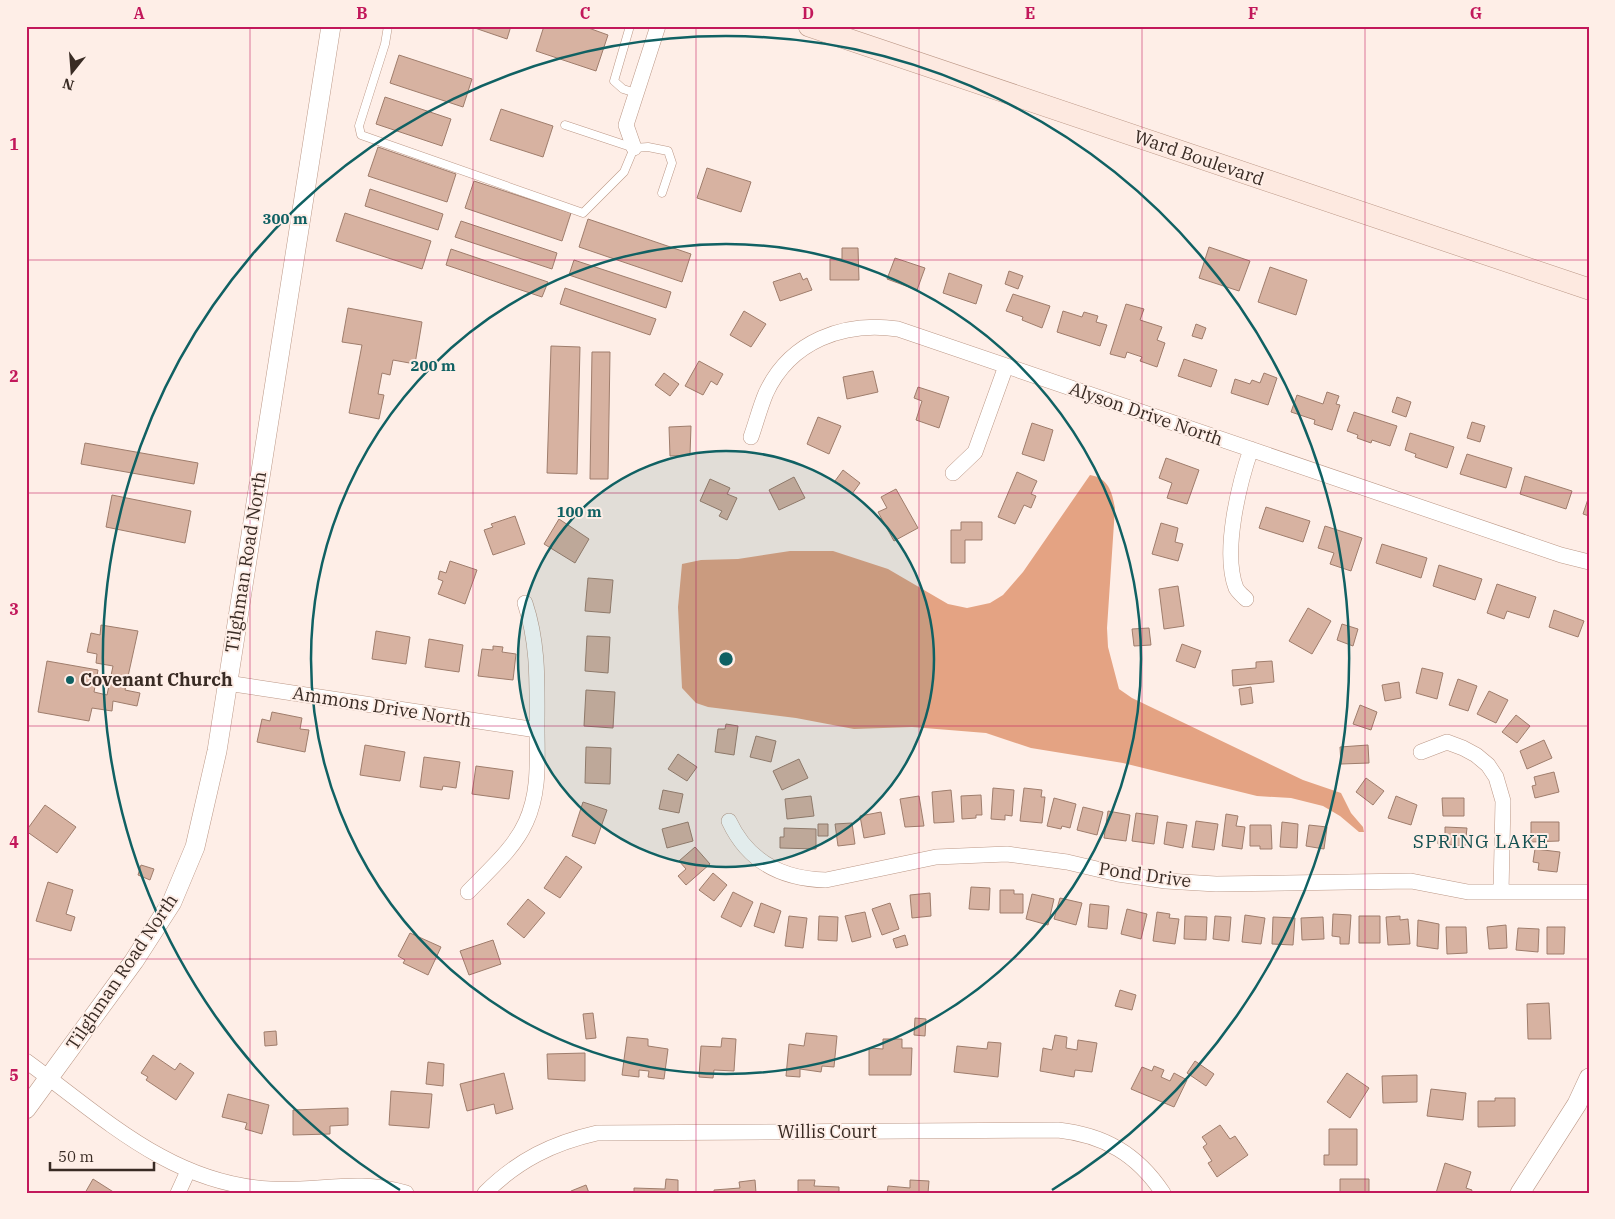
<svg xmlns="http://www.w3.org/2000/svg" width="1615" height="1219" font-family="'IBM Plex Serif',serif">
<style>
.water{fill:#e4a383}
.building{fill:#d7b2a1;stroke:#9f7d6c}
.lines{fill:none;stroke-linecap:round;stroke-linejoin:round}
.service-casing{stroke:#bc9887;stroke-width:9}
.minor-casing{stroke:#bc9887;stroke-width:16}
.tertiary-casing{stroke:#bc9887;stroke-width:20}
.secondary-casing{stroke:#bc9887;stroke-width:22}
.service{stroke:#fff;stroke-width:8}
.minor{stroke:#fff;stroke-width:15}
.tertiary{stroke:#fff;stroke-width:19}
.secondary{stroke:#fde9e0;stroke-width:21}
.grid{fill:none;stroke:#c2185b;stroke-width:1;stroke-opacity:0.55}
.ring{fill:none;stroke:#106163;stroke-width:2.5}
.poi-dot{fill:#106163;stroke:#feeee7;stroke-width:2}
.labels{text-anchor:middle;stroke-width:4;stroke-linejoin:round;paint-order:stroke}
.street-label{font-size:18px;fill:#392b24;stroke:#feeee7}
.poi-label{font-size:18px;font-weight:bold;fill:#392b24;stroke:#feeee7;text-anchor:start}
.neighbourhood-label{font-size:19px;letter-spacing:1px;fill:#145152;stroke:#feeee7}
.centre{fill:#106163;stroke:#feeee7;stroke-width:2.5}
.ring-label{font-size:15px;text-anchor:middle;font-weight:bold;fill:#106163;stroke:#feeee7;stroke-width:4;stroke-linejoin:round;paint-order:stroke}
.neatline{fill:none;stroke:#c2185b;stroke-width:2}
.grid-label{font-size:16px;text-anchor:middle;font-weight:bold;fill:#c2185b}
</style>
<rect width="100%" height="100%" fill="#feeee7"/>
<path class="water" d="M1090 475C1108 478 1112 491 1115 508L1107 628 1108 647 1119 689 1132 698 1303 780 1341 793 1351 813 1363 827 1364 832H1359L1340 816 1323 806 1291 798 1257 796 1123 763 1031 748 986 733 912 727 854 729 796 718 708 707 696 703 682 688 678 607 682 564 701 560 738 559 790 551H833L888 569 948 604 967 608 990 603 1003 595 1023 572Z"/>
<path class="building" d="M469 26H511L507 39Z
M544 26H583L608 35 596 71 536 51Z
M399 55 472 79 463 107 390 83Z
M385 97 451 119 442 146 376 124Z
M501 109 553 126 543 157 490 140Z
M378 147 456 174 447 202 368 176Z
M707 168 751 182 741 212 697 198Z
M474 181 571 213 562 241 465 208Z
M370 189 443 214 438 230 365 206Z
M345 213 431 241 422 269 336 241Z
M588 219 691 254 682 282 579 247Z
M461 221 557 253 552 269 455 237Z
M1209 247 1250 261 1239 291 1199 278Z
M842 248H858L859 280H830V259H842Z
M451 249 548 282 542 297 446 265Z
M895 258 925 268 917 290 887 279Z
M574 260 671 292 666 308 569 275Z
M1270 267 1307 280 1296 315 1258 302Z
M1009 271 1023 276 1018 289 1005 284Z
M800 273 803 280 807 278 812 290 780 301 773 282Z
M949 273 982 285 976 304 943 293Z
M565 288 656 319 650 335 560 304Z
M1013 294 1050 306 1042 328 1022 320 1023 317 1006 311Z
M1126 304 1144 309 1140 320 1162 327 1157 340 1165 343 1157 367 1140 361 1142 357 1127 352 1125 358 1110 354Z
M348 308 422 322 415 364 393 360 390 375 382 373 378 394 384 395 379 419 349 413 362 345 342 342Z
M744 311 766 324 751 347 730 335Z
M1063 311 1082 317 1084 312 1098 316 1096 322 1107 325 1100 346 1057 332Z
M1196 324 1206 328 1202 339 1192 336Z
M551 346 580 347 577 474 547 473Z
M592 352H610L608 479H590Z
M1184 359 1217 370 1211 387 1178 376Z
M699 361 723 374 717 385 711 381 703 395 685 386Z
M873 371 878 392 847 399 843 377Z
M664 373 679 384 670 396 655 385Z
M1264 373 1277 378 1268 405 1231 393 1235 379 1250 384 1252 380 1260 383Z
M918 387 949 397 939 428 916 420 922 401 914 398Z
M1327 392 1339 396 1336 404 1340 405 1332 430 1314 424 1315 420 1291 412 1297 395 1323 404Z
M1397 397 1411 402 1406 417 1392 412Z
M1354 412 1397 426 1390 446 1372 440 1371 443 1357 438 1358 435 1347 431Z
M818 417 841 426 829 454 807 444Z
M1472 422 1485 426 1480 442 1467 438Z
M1032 423 1053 430 1044 461 1022 454Z
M691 426 690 455 670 456 669 427Z
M1410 433 1454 447 1447 468 1415 457 1416 454 1405 450Z
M85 443 198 463 194 484 81 464Z
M1467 454 1512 468 1506 488 1460 474Z
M1166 458 1199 470 1187 504 1167 498 1172 483 1159 478Z
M843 470 860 483 852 494 835 481Z
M1017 472 1037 481 1031 494 1036 496 1031 508 1024 505 1015 524 998 517Z
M1525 476 1572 491 1566 509 1520 494Z
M794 477 805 498 779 510 769 490Z
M710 479 730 488 727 494 737 498 727 520 719 516 722 511 700 501Z
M896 489 918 528 894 541 878 512 887 508 881 497Z
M112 495 191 511 185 543 106 527Z
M1589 496V516L1583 514Z
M1266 507 1310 521 1303 542 1259 528Z
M515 516 525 544 493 555 484 530 493 527 491 524Z
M559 519 589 539 575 563 544 544Z
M961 522H982V540H965V563H951V530H961Z
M1161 523 1178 528 1175 542 1183 544 1178 561 1152 554Z
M1325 526 1362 538 1351 571 1330 564 1334 553 1318 548Z
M1382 544 1427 558 1421 578 1376 563Z
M450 561 477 570 465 604 438 594 443 581 438 579 440 571 446 573Z
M1439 565 1482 579 1475 600 1433 586Z
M588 578 613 580 610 613 585 611Z
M1497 584 1536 597 1529 618 1507 611 1504 619 1487 613Z
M1178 586 1184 626 1164 629 1159 589Z
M1308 608 1331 621 1312 654 1289 641Z
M1554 610 1584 621 1578 637 1549 627Z
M1342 624 1358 629 1353 646 1337 640Z
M101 625 138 631 125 690 140 693 137 706 113 701 112 711 92 708 89 721 38 712 47 661 98 670 94 692 107 695 113 666 96 663 97 654 87 652 91 633 100 635Z
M1149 628 1151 645 1134 646 1132 629Z
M376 631 410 637 406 664 372 659Z
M587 636 610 637 608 673 585 671Z
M429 639 463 645 459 672 425 667Z
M1182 644 1201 651 1195 668 1176 661Z
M493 646 503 647 502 652 516 654 513 680 478 676 482 649 493 650Z
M1272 661 1274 682 1233 686 1232 670 1256 668V662Z
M1422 668 1443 673 1437 699 1416 693Z
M1458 679 1477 686 1468 711 1449 705Z
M1399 682 1401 698 1385 701 1382 685Z
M1251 687 1253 703 1241 705 1239 689Z
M586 690 615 692 613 728 584 726Z
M1489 691 1508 700 1496 723 1477 714Z
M1360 705 1377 712 1371 730 1353 724Z
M272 712 302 718 300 729 309 730 305 752 257 742 262 719 270 721Z
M1516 715 1530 726 1517 743 1502 732Z
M726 724 738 726 734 755 715 752 718 729H725Z
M756 736 776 741 771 762 750 757Z
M1544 740 1552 758 1527 769 1520 751Z
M365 745 405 752 400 781 360 775Z
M1368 745 1369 763 1341 764 1340 747Z
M586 747 611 748 610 784 585 783Z
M678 754 697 767 687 781 668 769Z
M424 757 460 762 456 788 443 786 442 790 420 787Z
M799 759 808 778 782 790 773 771Z
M476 766 513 771 509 799 472 794Z
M1554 772 1559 792 1535 798 1532 786 1536 785 1534 777Z
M1366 778 1384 791 1373 805 1356 792Z
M993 788 1014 790 1012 816 1005 815V820L991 819Z
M1024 788 1042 790 1041 797H1045L1042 823 1020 821Z
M663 790 683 794 679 813 659 809Z
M951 790 954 822 934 823 932 792Z
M981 795 982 815H976V818L962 819 961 796Z
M811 796 814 816 787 819 785 799Z
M919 796 924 826 905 827 900 799Z
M1396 796 1417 805 1411 825 1388 818Z
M1054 798 1076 804 1070 828 1062 826 1061 829 1047 826Z
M1442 798H1464V816H1443Z
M583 802 607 810 595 844 572 836Z
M45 805 76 827 57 853 26 831Z
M1083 807 1103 812 1097 835 1077 830Z
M1108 811 1130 815 1126 841 1104 838Z
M881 812 885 834 864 838 860 816Z
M1136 813 1158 816 1154 844 1132 841Z
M1226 814 1238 816 1236 826 1245 827 1242 849 1222 846Z
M1196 821 1218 824 1214 850 1192 847Z
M688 822 693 841 667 848 662 829Z
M1167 822 1187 825 1183 848 1164 844Z
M1282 822 1298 824 1297 848 1280 847Z
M1531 822H1559V841L1531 842Z
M852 823 855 844 838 846 835 824Z
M818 824H828V836H818Z
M1250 825H1271L1272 849H1260V846H1250Z
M1309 825 1327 827 1324 849 1306 846Z
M1445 827 1467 828 1465 846 1438 844V835L1445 836Z
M784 828 816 829V849L780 848V837H784Z
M695 847 710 864 686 885 678 876 686 869 679 861Z
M1535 849 1560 852 1557 872 1538 870 1539 863 1533 862Z
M566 856 582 867 560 898 544 888Z
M141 865 154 869 150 880 138 875Z
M713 873 727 885 714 901 699 890Z
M48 882 73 890 66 914 75 917 71 931 36 921Z
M971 887 990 888 989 910 969 909Z
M1000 890H1014V894H1023V913H1000Z
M733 892 753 902 741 927 721 917Z
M930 893 931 916 912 918 910 895Z
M1032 894 1054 899 1048 925 1026 919Z
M1060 898 1082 903 1076 925 1054 919Z
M528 899 545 913 524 938 507 924Z
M761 903 781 911 774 933 754 926Z
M890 903 899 929 882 935 872 909Z
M1090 904 1109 906 1107 929 1088 927Z
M1127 909 1147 914 1141 939 1121 934Z
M865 912 871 937 852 942 845 916Z
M1157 912 1170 914 1169 918 1179 919 1175 944 1153 941Z
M1333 914 1351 915 1349 944H1340V937L1332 936Z
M1245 915 1265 918 1261 944 1242 942Z
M789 916 807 918 803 948 785 946Z
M819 916 838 917 837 941 818 940Z
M1185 916 1207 917 1206 940 1184 939Z
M1215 916 1231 917 1229 941 1213 939Z
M1359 916H1380V943H1359Z
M1400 916V920L1408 919 1410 944 1388 945 1386 917Z
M1273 917 1295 918 1293 945 1272 944Z
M1323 917 1324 939 1302 940 1301 918Z
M1418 920 1439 924 1438 949 1417 946Z
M1506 925 1507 948 1489 949 1487 927Z
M1446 927H1466L1467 953 1447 954Z
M1547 927H1565L1564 954H1547Z
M1518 928 1539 929 1538 952 1516 950Z
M410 933 441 947 428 975 403 963 405 960 398 956Z
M905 935 908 945 896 948 893 939Z
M493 940 501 964 469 975 460 951Z
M1120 990 1136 995 1132 1010 1115 1006Z
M1549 1003 1551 1039H1528L1527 1004Z
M593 1013 596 1038 586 1039 583 1014Z
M915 1018 926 1019 925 1036 914 1035Z
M276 1031 277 1045 265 1046 264 1032Z
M806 1033 837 1036 834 1067 822 1066 821 1072 800 1069V1077L786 1076 789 1044 804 1046Z
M1055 1035 1067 1037 1066 1048 1077 1050 1078 1040 1097 1043 1092 1072 1075 1070 1074 1077 1040 1071 1043 1048 1052 1050Z
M627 1037 648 1039V1046L668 1049 664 1079 648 1077 649 1071 639 1070V1077L622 1075Z
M722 1038 736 1039 734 1071 714 1070 713 1078 699 1077 701 1046 721 1047Z
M883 1039H902V1048H912L911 1075H869V1048L883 1049Z
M988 1042 1001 1043 998 1077 954 1072 957 1046 987 1049Z
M585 1053V1081L548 1079 547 1054Z
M153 1055 175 1070 180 1063 194 1073 176 1100 146 1080 148 1077 141 1073Z
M1195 1061 1214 1074 1206 1086 1187 1073Z
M428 1062 444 1064 443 1086 426 1084Z
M1154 1066 1164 1070 1161 1077 1170 1081 1174 1073 1187 1080 1174 1107 1131 1089 1142 1067 1152 1071Z
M504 1073 513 1109 496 1114 494 1104 467 1111 460 1084Z
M1347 1073 1369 1088 1350 1118 1327 1102Z
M1417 1075V1102L1383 1103 1382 1076Z
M1431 1089 1466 1093 1463 1120 1427 1116Z
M391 1091 432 1094 429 1128 389 1125Z
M228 1094 269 1105 262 1134 245 1129 247 1123 222 1117Z
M1495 1098H1515V1126L1478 1127V1101H1495Z
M348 1108V1125L330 1126V1134L293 1135V1110Z
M1220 1125 1230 1139 1235 1136 1248 1155 1217 1177 1208 1163 1212 1161 1203 1147 1207 1144 1202 1137Z
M1329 1129H1357V1165H1324V1155H1329Z
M1445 1163 1471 1172 1466 1188 1472 1190 1471 1193H1436Z
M93 1179 115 1193H85Z
M666 1179 678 1180V1193H634V1188L665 1189Z
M1340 1179H1369V1193H1340Z
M755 1180 756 1193H714V1190L740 1188 739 1182Z
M798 1180H815L814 1186 839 1187V1193H798Z
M910 1180 929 1181 928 1193H887L888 1186 910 1188Z
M586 1185 589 1193H571V1191Z"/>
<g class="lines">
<defs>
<path id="service" d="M388 26 385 44 359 126 361 135 583 213 624 172 634 148
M630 26 614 81 623 89 636 93
M565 125 634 148 648 147 668 151 672 163 662 193"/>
<path id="minor" d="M634 148 626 125 658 26
M751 437C756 423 760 407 766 393 790 341 844 321 898 329L1561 555 1589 562
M953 473 975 452 1006 366
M1246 599C1243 596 1238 592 1236 588 1222 552 1239 484 1251 449
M227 683 537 730
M1421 752 1447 742 1463 748 1476 755 1488 765 1496 777 1503 801 1501 892
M729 821C748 862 782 879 826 880L936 857 1007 854 1067 862 1118 874 1166 881 1216 884 1411 881 1468 892H1589
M468 892C489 870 514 849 526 822 540 791 537 760 537 728 537 685 539 645 525 603
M26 1061C103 1117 171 1184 270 1189 319 1192 356 1178 406 1193
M178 1193 188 1171
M485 1193C518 1160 553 1143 597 1133L1058 1130C1104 1135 1137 1154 1163 1193"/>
<path id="tertiary" d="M26 1109 134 961 172 902 195 847 217 751 331 26
M1520 1193 1577 1104 1589 1078"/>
<path id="secondary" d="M809 26 1589 289"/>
</defs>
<use href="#service" class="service-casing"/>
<use href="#minor" class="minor-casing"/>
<use href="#tertiary" class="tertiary-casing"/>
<use href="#secondary" class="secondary-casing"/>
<use href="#service" class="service"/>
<use href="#minor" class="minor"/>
<use href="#tertiary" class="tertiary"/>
<use href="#secondary" class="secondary"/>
</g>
<path class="grid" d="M250 26V1193M473 26V1193M696 26V1193M919 26V1193M1142 26V1193M1365 26V1193M26 260H1589M26 493H1589M26 726H1589M26 959H1589"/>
<circle cx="726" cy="659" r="208" fill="#106163" fill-opacity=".12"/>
<g class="ring">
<circle cx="726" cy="659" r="208"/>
<circle cx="726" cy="659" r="415"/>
<path d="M400 1190A623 623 0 1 1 1052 1190"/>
</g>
<circle class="poi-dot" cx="70" cy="680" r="5"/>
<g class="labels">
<g class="street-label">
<text transform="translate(1199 158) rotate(19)" y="6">Ward Boulevard</text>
<text transform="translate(1146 414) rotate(19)" y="6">Alyson Drive North</text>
<text transform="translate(246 562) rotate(-81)" y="6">Tilghman Road North</text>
<text transform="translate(382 707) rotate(9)" y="6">Ammons Drive North</text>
<text transform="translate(1145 875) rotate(8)" y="6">Pond Drive</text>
<text transform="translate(122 972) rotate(-56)" y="6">Tilghman Road North</text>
<text x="827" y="1138">Willis Court</text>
</g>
<g class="poi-label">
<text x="80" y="686">Covenant Church</text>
</g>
<g class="neighbourhood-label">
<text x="1481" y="848">SPRING LAKE</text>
</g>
</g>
<circle cx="726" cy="659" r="8" class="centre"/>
<g class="ring-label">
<text x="285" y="224">300 m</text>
<text x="433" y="371">200 m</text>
<text x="579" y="517">100 m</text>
</g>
<rect width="1615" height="1219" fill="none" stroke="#feeee7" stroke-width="55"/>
<g transform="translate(72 72) rotate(197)" stroke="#feeee7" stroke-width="4" paint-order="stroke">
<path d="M0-4L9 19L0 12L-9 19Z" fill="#392b24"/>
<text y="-8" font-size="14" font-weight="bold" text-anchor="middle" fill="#392b24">N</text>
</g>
<path d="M50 1162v8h104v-8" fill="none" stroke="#392b24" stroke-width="2.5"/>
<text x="58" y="1162" font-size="15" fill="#392b24" stroke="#feeee7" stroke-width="4" paint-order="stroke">50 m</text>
<rect x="28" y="28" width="1560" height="1164" class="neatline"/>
<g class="grid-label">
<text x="139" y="19">A</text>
<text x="362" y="19">B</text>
<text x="585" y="19">C</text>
<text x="808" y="19">D</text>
<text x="1030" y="19">E</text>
<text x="1253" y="19">F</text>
<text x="1476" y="19">G</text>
<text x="14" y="150">1</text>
<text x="14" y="382">2</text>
<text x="14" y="615">3</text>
<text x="14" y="848">4</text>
<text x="14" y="1081">5</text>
</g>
</svg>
